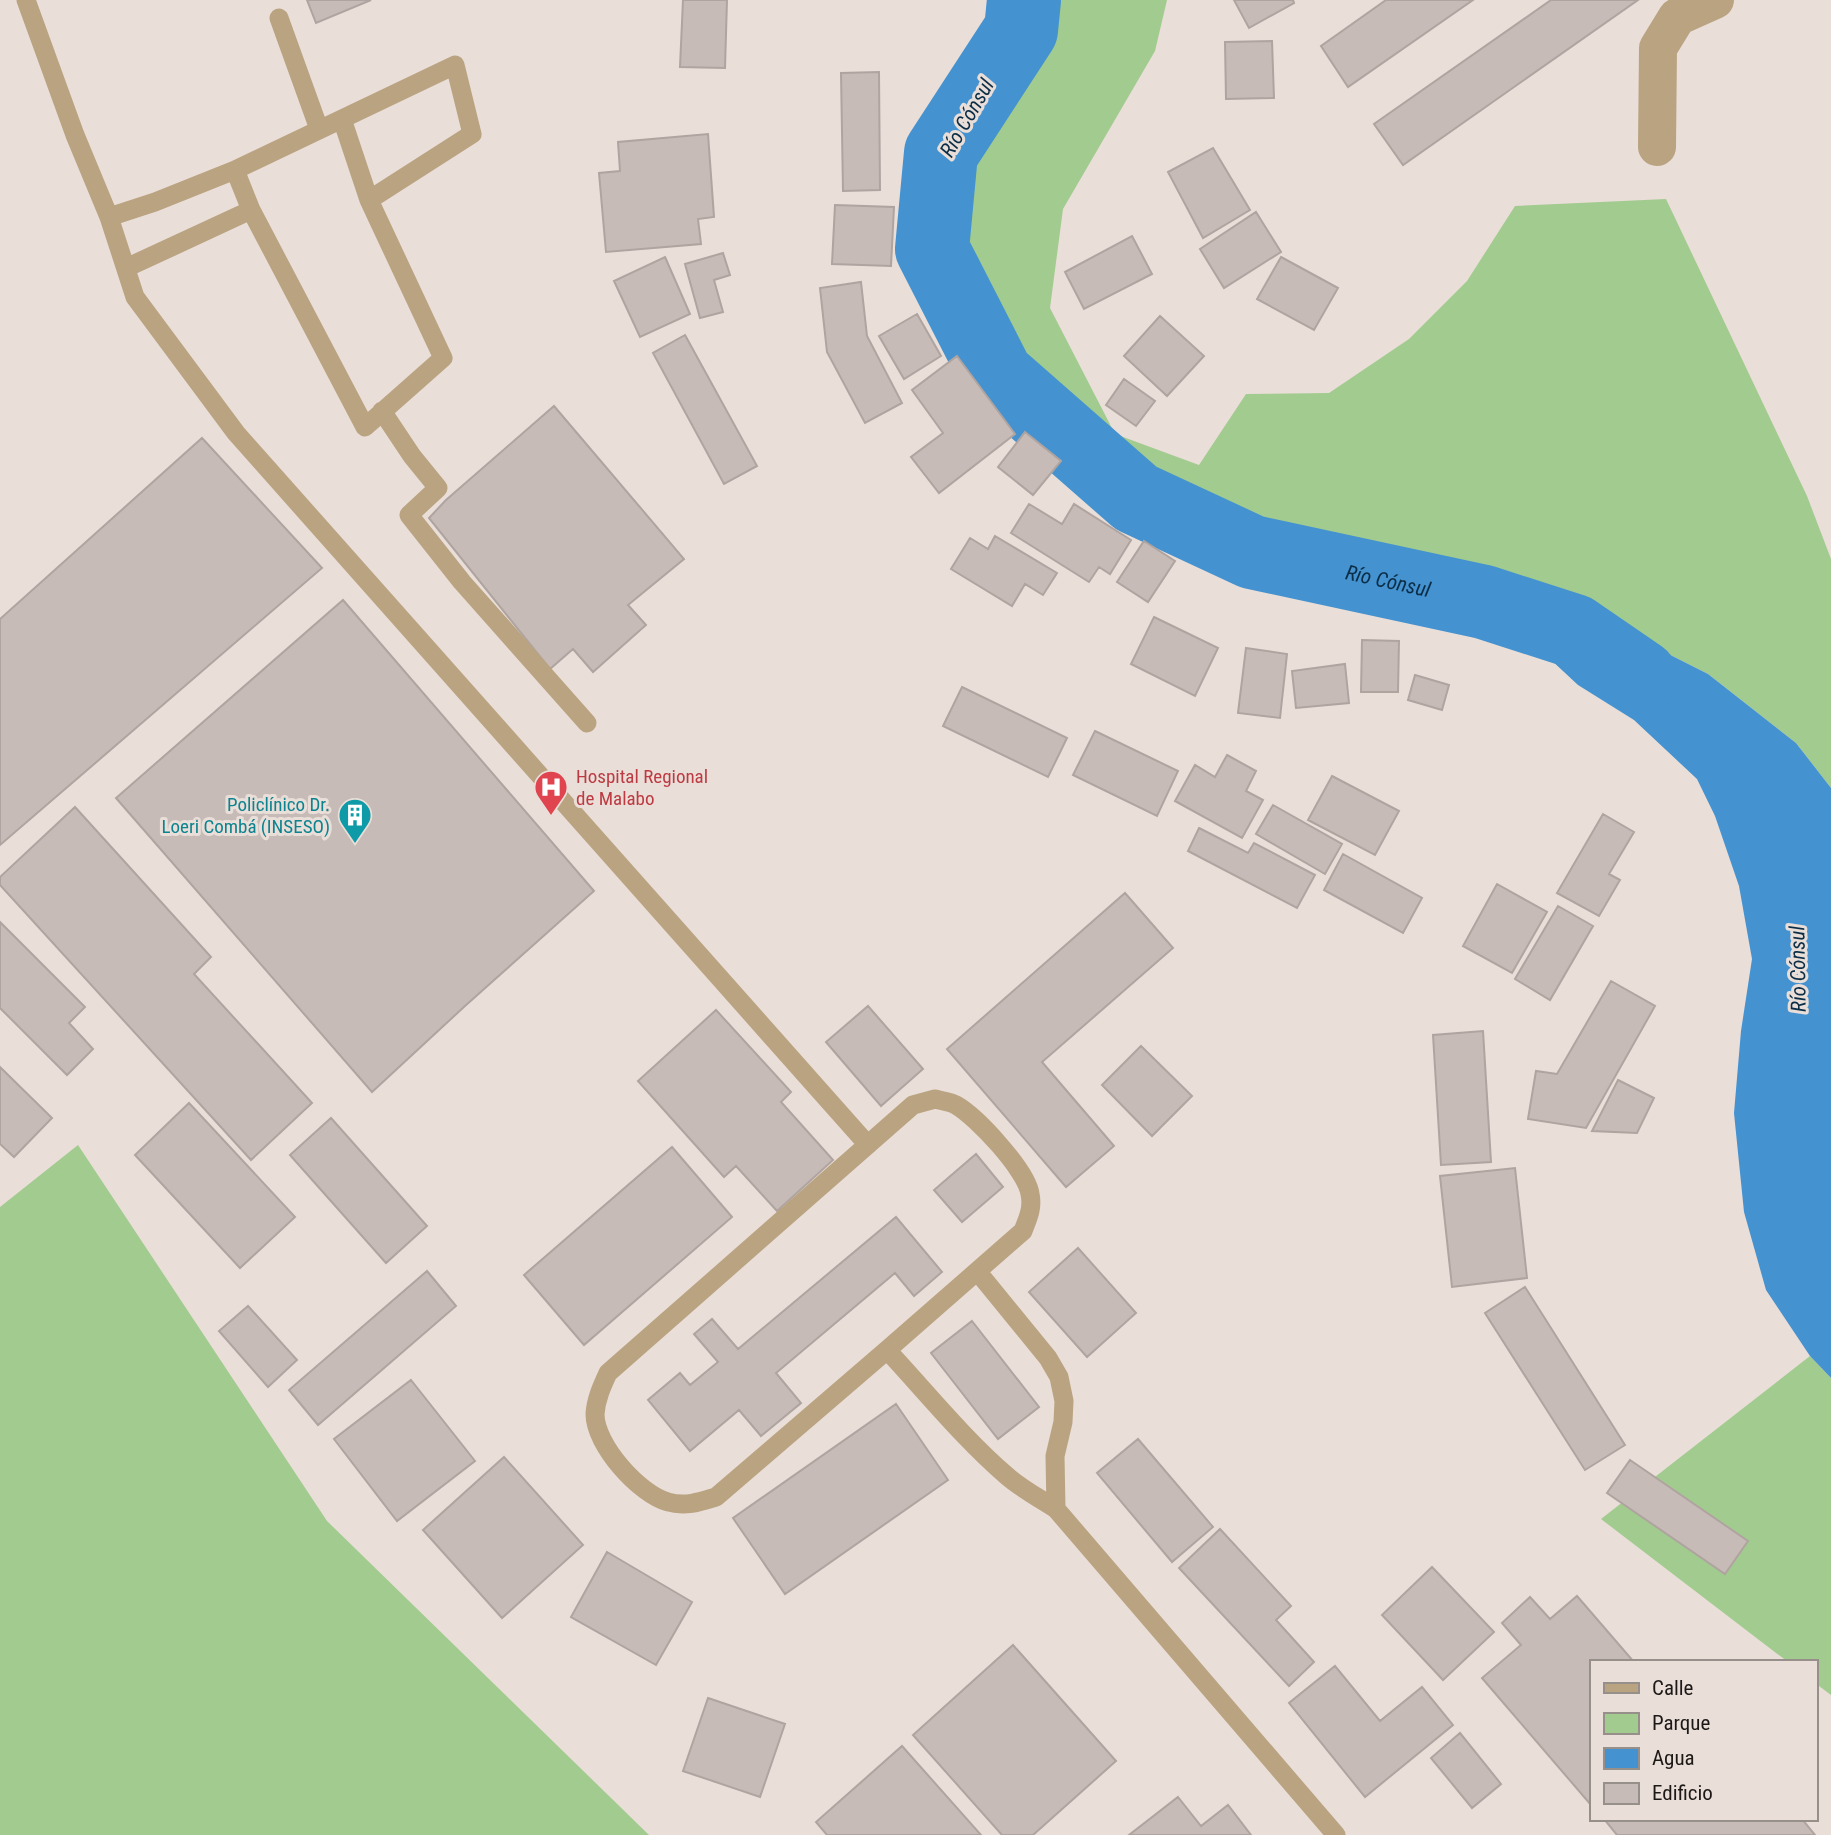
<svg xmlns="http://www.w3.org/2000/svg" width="1831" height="1835" font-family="'Roboto Condensed',sans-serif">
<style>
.green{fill:#a2cb8f}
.water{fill:#4492d0}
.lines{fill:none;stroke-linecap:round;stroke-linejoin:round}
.river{stroke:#4492d0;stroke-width:74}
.building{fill:#c7bbb7;stroke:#afa4a0;stroke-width:2}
.lane{stroke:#baa381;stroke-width:19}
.street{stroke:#baa381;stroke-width:38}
.labels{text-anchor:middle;stroke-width:6;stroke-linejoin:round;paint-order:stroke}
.health-label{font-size:19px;fill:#be3a42;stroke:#e9ded8;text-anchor:start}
.culture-label{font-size:19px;fill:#0d838f;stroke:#e9ded8;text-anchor:end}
.water-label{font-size:21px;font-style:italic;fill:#0b2d46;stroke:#e9ded8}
</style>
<rect width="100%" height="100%" fill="#e9ded8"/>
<path class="green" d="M1026 0H1167L1155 51 1063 209 1050 308 1115 434 1199 465 1246 394 1329 393 1409 339 1467 281 1515 206 1666 199 1807 496 1831 559V788L1796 743 1708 674 1593 616 1241 531 1075 464 975 365 939 275 933 165 1030 26Z
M78 1145 327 1521 649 1835H0V1207Z
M1810 1356 1831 1378V1695L1815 1683V1662H1788L1601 1519Z"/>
<path class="water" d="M1556 607 1593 616 1708 674 1796 743 1831 788V1378L1810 1356 1766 1290 1744 1212 1734 1113 1741 1031 1752 959 1739 886 1715 816 1697 779 1634 720 1578 685 1549 658Z"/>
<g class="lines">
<path class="river" id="s1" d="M1024 0 1021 30 941 153 932 249 997 376 1136 498 1252 552 1484 602 1574 631 1641 677"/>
</g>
<path class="building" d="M307 0H371L316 23Z
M683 0H727L725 68 680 67Z
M1234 0H1293L1294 3 1249 28Z
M1386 0H1473L1348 87 1321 46Z
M1551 0H1638L1403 165 1374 124Z
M1272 41 1274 98 1226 99 1225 42Z
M879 72 880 190 843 191 841 73Z
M708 134 714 217 698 219 701 244 606 252 599 173 620 171 618 142Z
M1213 148 1250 210 1203 238 1168 172Z
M835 205 894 207 891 266 832 264Z
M1256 212 1281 252 1224 288 1200 249Z
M1132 236 1152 274 1084 309 1065 272Z
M723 253 730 275 714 280 723 312 700 318 685 264Z
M665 257 690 314 640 337 614 281Z
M1281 257 1338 288 1314 330 1257 299Z
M861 282 867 336 902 403 865 423 827 352 820 288Z
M917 314 941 356 904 379 879 336Z
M1160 316 1204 356 1167 396 1124 356Z
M685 335 757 466 724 484 653 353Z
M957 356 1015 434 939 493 911 457 943 433 912 390Z
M1124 379 1155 401 1136 426 1106 405Z
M554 406 684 559 628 605 646 625 593 672 573 649 550 669 429 518 446 500Z
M1025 432 1061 461 1033 495 998 467Z
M202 438 322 568 0 845V619Z
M1029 504 1062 524 1074 504 1131 540 1110 574 1099 567 1089 582 1011 533Z
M995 536 1057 573 1043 595 1025 584 1012 606 951 569 970 538 988 549Z
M1144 541 1175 561 1148 602 1117 582Z
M343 600 594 891 465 1006 372 1092 116 798Z
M1154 617 1218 648 1195 696 1131 664Z
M1362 640 1399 641 1398 692H1361Z
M1246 648 1287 654 1280 718 1238 713Z
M1345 664 1349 703 1296 708 1292 671Z
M1415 675 1449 685 1442 710 1408 700Z
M962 687 1067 738 1048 777 943 726Z
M1095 731 1178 771 1157 816 1073 775Z
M1227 755 1256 771 1246 791 1263 800 1242 838 1175 801 1195 765 1215 777Z
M1332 776 1399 811 1375 855 1308 820Z
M1273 805 1342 844 1325 874 1256 834Z
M75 807 211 957 194 974 312 1103 251 1160 0 885V877Z
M1603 814 1634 832 1609 874 1620 880 1599 916 1557 893Z
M1199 828 1248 853 1254 843 1315 875 1297 908 1188 851Z
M1343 854 1422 898 1403 933 1324 890Z
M1497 884 1547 912 1512 973 1463 946Z
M1125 893 1173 948 1042 1062 1114 1146 1066 1187 947 1049Z
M1558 906 1593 926 1550 1000 1515 979Z
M0 922 85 1007 69 1023 93 1049 67 1075 0 1008Z
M1611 981 1655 1006 1586 1128 1528 1119 1536 1071 1557 1074Z
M868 1006 923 1069 881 1106 826 1042Z
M716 1010 791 1092 781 1102 833 1160 777 1211 736 1166 724 1177 638 1081Z
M1483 1031 1491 1162 1441 1165 1433 1035Z
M1141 1046 1192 1096 1152 1136 1102 1085Z
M0 1067 52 1118 14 1157 0 1144Z
M1618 1080 1654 1098 1637 1133 1592 1131Z
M189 1103 295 1217 240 1268 135 1155Z
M331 1118 427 1226 386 1263 290 1155Z
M672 1147 732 1217 584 1345 524 1275Z
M976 1154 1003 1187 962 1222 934 1190Z
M1515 1168 1527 1278 1452 1287 1440 1176Z
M896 1217 942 1272 914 1296 895 1273 776 1373 801 1403 761 1436 739 1410 690 1451 648 1400 680 1373 690 1385 718 1362 694 1334 712 1319 738 1349Z
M1078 1248 1136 1313 1087 1357 1029 1292Z
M427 1271 456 1306 318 1425 289 1390Z
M1525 1287 1625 1445 1585 1470 1485 1313Z
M248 1306 297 1360 268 1387 219 1331Z
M972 1321 1039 1407 998 1439 931 1353Z
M411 1380 475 1461 397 1521 334 1439Z
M896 1404 948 1480 785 1594 733 1518Z
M1138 1439 1213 1527 1172 1562 1097 1473Z
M504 1457 583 1545 502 1618 423 1530Z
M1630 1460 1748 1541 1725 1574 1607 1493Z
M1220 1529 1291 1606 1276 1620 1314 1662 1289 1686 1179 1568Z
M607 1552 692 1602 656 1665 571 1617Z
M1432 1567 1494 1632 1443 1680 1382 1615Z
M1577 1596 1634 1662H1591V1805L1482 1678 1521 1645 1502 1623 1530 1597 1550 1619Z
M1013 1645 1116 1761 1033 1835H1002L913 1735Z
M1335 1666 1380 1721 1422 1687 1453 1725 1365 1797 1289 1703Z
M708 1698 785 1724 760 1797 683 1771Z
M1460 1733 1501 1784 1472 1808 1431 1758Z
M902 1746 981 1835H827L816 1822Z
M1178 1797 1201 1826 1228 1805 1251 1835H1129Z
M1604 1819H1802L1815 1835H1617Z"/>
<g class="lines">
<path class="lane" d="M26 0 75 135 109 217 135 297 236 433 868 1145
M279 18 319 129
M342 119 369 200
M109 217 155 202 235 170 455 65 472 134 369 200 443 358 365 427 251 210 235 170
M126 268 251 210
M382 411 412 456 438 488 409 515 462 582 587 723
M935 1099C942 1101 951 1102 956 1105 977 1117 1027 1171 1030 1194 1033 1208 1028 1218 1023 1231L887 1350 716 1497C700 1502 685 1507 668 1502 639 1494 595 1445 595 1414 596 1399 602 1386 608 1373L913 1105Z
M977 1271 1048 1358 1059 1377 1064 1401 1063 1422 1055 1456 1056 1509 1336 1835
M887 1350C926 1392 964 1439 1007 1476 1022 1489 1039 1498 1056 1509"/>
<path class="street" d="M1657 147 1658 48 1677 17 1715 0"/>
</g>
<defs>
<symbol id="hospital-pin" viewBox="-11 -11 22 30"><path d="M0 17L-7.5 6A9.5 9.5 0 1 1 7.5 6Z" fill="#e0444e" stroke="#e9ded8"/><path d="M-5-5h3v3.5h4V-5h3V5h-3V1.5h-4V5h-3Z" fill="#fff"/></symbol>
<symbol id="building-pin" viewBox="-11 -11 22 30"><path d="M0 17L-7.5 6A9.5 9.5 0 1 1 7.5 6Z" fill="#0f9aa8" stroke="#e9ded8"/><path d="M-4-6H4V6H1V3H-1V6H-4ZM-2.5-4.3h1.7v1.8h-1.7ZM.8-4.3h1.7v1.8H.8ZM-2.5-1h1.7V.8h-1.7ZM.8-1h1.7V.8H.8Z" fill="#fff"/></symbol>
</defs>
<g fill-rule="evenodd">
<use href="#hospital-pin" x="532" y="768" width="38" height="52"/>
<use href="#building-pin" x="336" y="796" width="38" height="52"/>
</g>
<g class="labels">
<g class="health-label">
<text x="576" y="783">Hospital Regional<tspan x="576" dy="22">de Malabo</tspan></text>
</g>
<g class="culture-label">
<text x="330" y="811">Policlínico Dr.<tspan x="330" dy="22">Loeri Combá (INSESO)</tspan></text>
</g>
<g class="water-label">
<text transform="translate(967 118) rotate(-60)" y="7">Río Cónsul</text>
<text dy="7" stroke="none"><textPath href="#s1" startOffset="868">Río Cónsul</textPath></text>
<text transform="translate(1798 969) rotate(-91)" y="7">Río Cónsul</text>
</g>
</g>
<rect x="1590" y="1660" width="228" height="161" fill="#e9ded8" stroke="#978f8a" stroke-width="2"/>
<rect x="1604" y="1683" width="35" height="10" fill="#baa381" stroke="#978f8a" stroke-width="2"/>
<text x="1652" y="1695" font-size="21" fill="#1c1816">Calle</text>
<rect x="1604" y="1713" width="35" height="21" fill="#a2cb8f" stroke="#978f8a" stroke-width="2"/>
<text x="1652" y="1730" font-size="21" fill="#1c1816">Parque</text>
<rect x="1604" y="1748" width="35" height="21" fill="#4492d0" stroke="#978f8a" stroke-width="2"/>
<text x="1652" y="1765" font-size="21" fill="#1c1816">Agua</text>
<rect x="1604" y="1783" width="35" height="21" fill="#c7bbb7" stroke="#978f8a" stroke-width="2"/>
<text x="1652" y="1800" font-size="21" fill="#1c1816">Edificio</text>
</svg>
